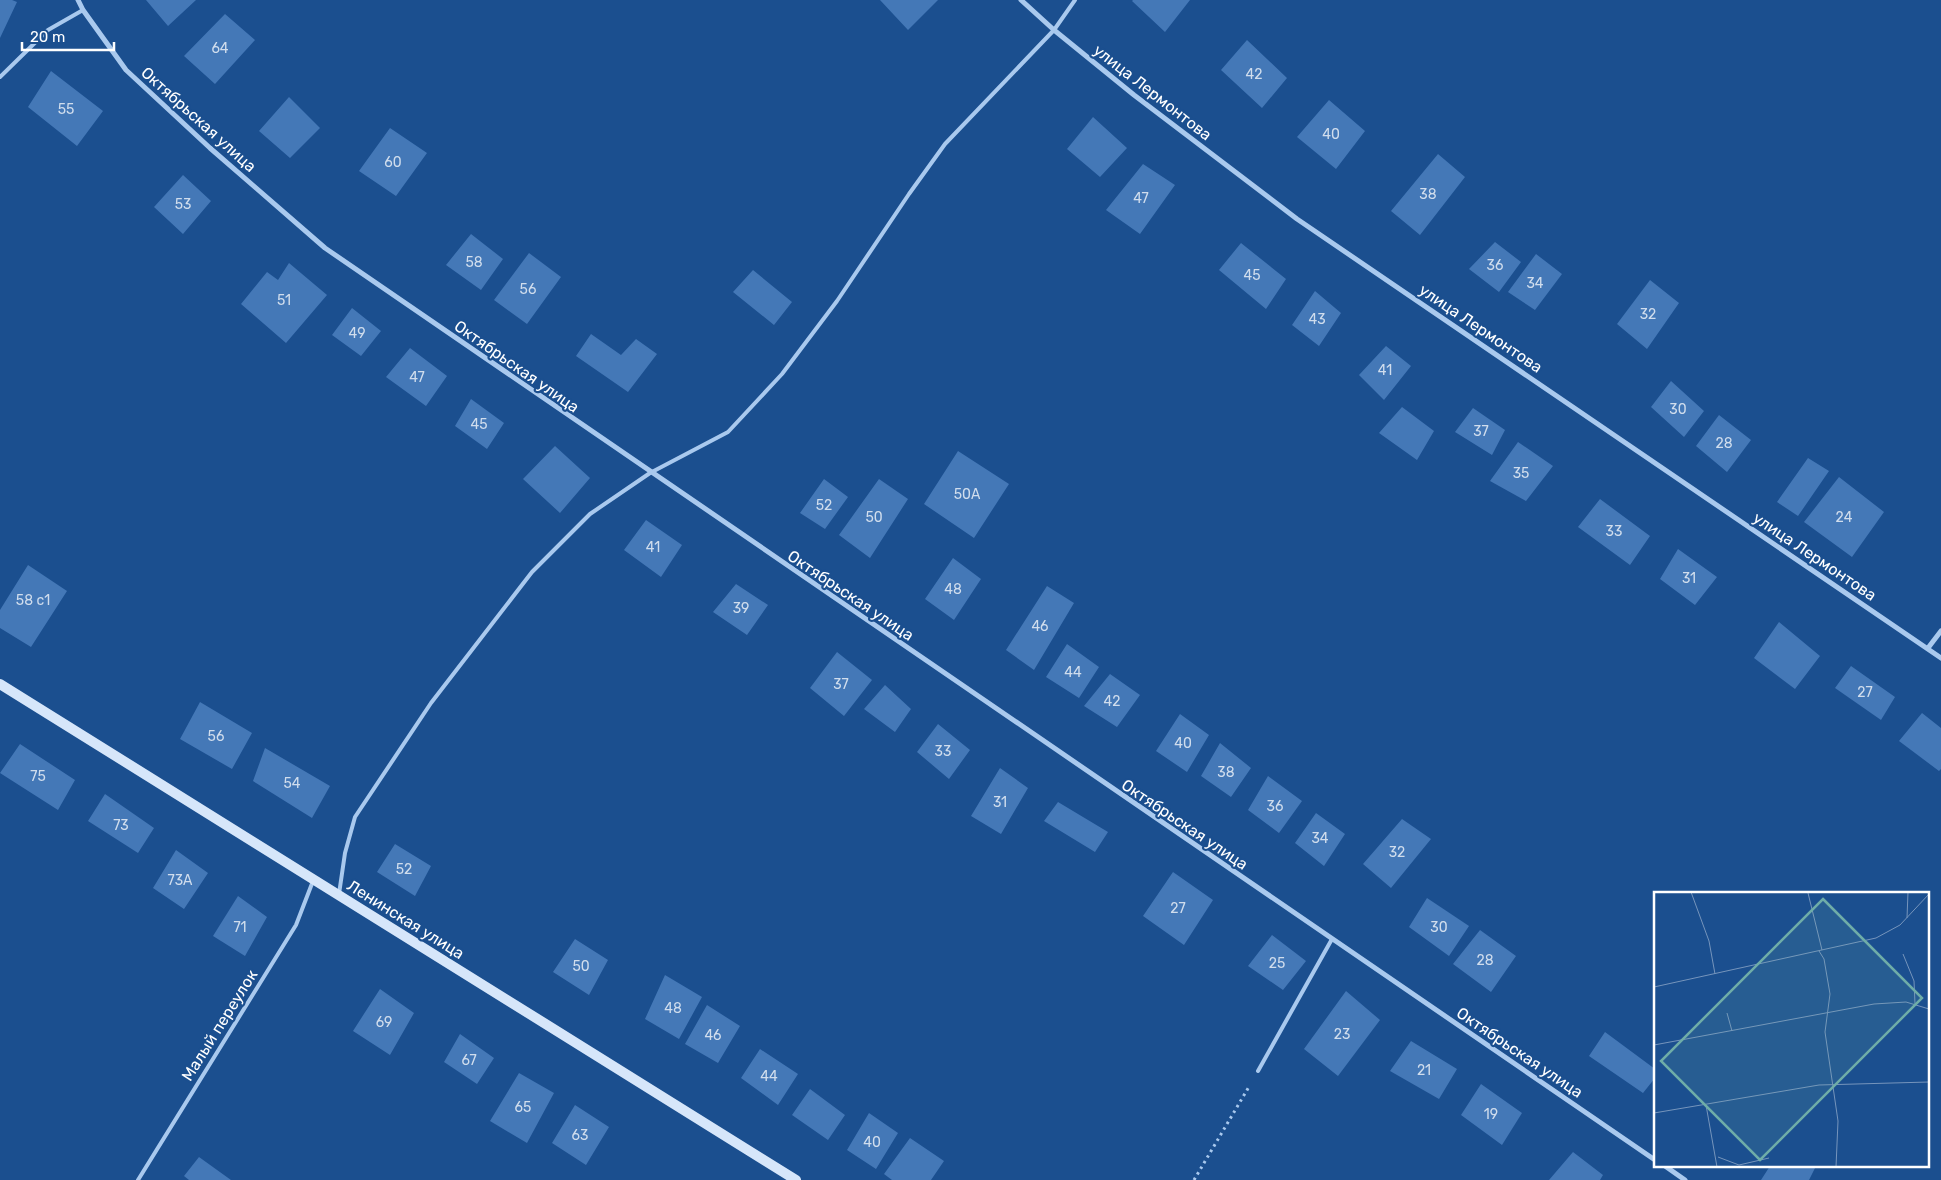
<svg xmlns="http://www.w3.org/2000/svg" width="1941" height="1180" font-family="Rubik,sans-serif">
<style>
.building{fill:#4478b7}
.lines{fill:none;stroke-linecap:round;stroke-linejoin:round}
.path{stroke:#a9c9ee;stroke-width:3;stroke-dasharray:2.5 4;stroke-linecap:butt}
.lane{stroke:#a9c9ee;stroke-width:4}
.street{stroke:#a9c9ee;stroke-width:5}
.secondary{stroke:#d6e6fa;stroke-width:10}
.labels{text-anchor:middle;stroke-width:4.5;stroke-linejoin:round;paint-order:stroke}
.number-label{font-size:14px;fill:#d0dded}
.street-label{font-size:16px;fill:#fff;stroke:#1b4f8f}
.inset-road{fill:none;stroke:#7695bc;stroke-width:1}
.view{fill:#6fada8;fill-opacity:0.15;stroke:#6fada8;stroke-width:2.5}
.inset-edge{fill:none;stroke:#fff;stroke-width:2.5}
</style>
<rect width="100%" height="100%" fill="#1b4f8f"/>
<path class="building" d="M0 0H12L17 2 0 38Z
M146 0H196L168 26Z
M880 0H938L908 30Z
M1133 0H1190L1165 32 1132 1Z
M225 14 255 40 215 84 184 56Z
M1247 40 1287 78 1262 108 1221 70Z
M51 71 103 111 77 146 28 107Z
M289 97 320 128 290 158 259 131Z
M1329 100 1365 131 1336 169 1297 137Z
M1093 117 1127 148 1100 177 1067 149Z
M390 128 427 153 396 196 359 171Z
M1438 154 1465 177 1420 235 1391 211Z
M1143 164 1175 185 1140 234 1106 210Z
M183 175 211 201 183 234 154 207Z
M471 234 503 259 481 290 446 265Z
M1495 242 1521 262 1499 292 1469 269Z
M1241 243 1286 279 1266 309 1219 270Z
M529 253 561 277 527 324 494 300Z
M1536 254 1562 274 1535 310 1508 292Z
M289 263 327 295 286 343 241 304 267 272 278 280Z
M753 270 792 302 774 325 733 292Z
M1650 280 1679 303 1647 349 1617 324Z
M1315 291 1341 313 1319 346 1292 325Z
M352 308 381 331 361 356 332 335Z
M591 334 621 355 636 339 657 354 628 392 576 356Z
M1386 346 1411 366 1384 400 1359 375Z
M410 348 447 376 426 406 386 377Z
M1671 381 1704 411 1684 437 1651 407Z
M471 399 504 423 487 449 455 426Z
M1402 407 1434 431 1417 460 1379 433Z
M1473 408 1505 430 1492 455 1455 432Z
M1719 415 1751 440 1727 472 1696 446Z
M1518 442 1553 466 1526 501 1490 481Z
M555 446 590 478 560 513 523 479Z
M958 451 1009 484 974 538 924 504Z
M1808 458 1829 471 1798 516 1777 502Z
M1839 477 1884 512 1852 557 1804 522Z
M824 479 848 497 825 529 800 513Z
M879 479 908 499 870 558 839 535Z
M1600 499 1650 536 1630 565 1578 527Z
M646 520 682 545 661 577 624 550Z
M1678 549 1717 577 1695 605 1660 579Z
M953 558 981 579 954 620 925 599Z
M28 565 67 591 31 647 0 628V610Z
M736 584 768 605 747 635 713 612Z
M1047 586 1074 603 1034 670 1006 650Z
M1779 622 1820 656 1795 689 1754 658Z
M1067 644 1099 667 1079 698 1046 677Z
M837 652 872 680 844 716 810 688Z
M1851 666 1895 697 1881 720 1835 688Z
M1110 674 1140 695 1117 727 1084 706Z
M885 685 911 709 895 732 864 709Z
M200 702 252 733 232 769 180 739Z
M1922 713 1941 728V769L1939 771 1899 741Z
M1180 714 1209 735 1187 772 1156 751Z
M938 724 970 750 949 779 917 752Z
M1220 743 1251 768 1231 797 1201 776Z
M20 744 75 780 58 810 0 773Z
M265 748 330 786 312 818 253 781Z
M1000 768 1028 788 1001 834 971 816Z
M1268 776 1302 801 1279 833 1248 810Z
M105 794 154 828 138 853 88 821Z
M1058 802 1108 832 1095 852 1044 821Z
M1316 813 1345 834 1324 866 1295 843Z
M1402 819 1431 839 1391 888 1363 864Z
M395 844 431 866 415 896 377 872Z
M176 850 208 873 184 909 153 888Z
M1173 872 1213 900 1184 945 1143 916Z
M238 896 267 917 245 956 213 936Z
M1427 898 1469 926 1449 956 1409 927Z
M1480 930 1516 956 1491 992 1453 964Z
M1272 935 1306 961 1283 990 1248 966Z
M575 939 608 960 589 995 553 972Z
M665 975 702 997 679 1039 645 1019Z
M380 989 414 1013 390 1055 353 1031Z
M1346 991 1380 1020 1338 1076 1304 1049Z
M707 1005 740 1026 718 1063 685 1044Z
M1605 1032 1655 1069V1078L1643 1093 1589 1056Z
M460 1034 494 1058 477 1084 444 1062Z
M1411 1041 1457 1069 1439 1099 1390 1071Z
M760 1049 798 1074 778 1105 741 1078Z
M519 1073 554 1093 527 1143 490 1121Z
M1481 1084 1522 1113 1502 1145 1461 1115Z
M810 1089 845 1115 828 1140 792 1115Z
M575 1105 609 1127 586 1165 552 1143Z
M869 1113 898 1133 876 1169 847 1150Z
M910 1138 944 1161 931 1180H892L884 1174Z
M1573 1152 1603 1175 1600 1180H1549Z
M199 1157 231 1180H189L184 1176Z
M1770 1166H1816L1809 1180H1761Z"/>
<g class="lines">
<path class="path" d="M1194 1180 1250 1085"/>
<path class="lane" d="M0 77 48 30 83 10
M339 894 345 853 355 817 431 703 532 572 590 514 650 473 728 432 782 374 837 301 909 194 945 144 1054 30 1075 0
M1258 1071 1332 939
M138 1180 296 925 313 881"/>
<path class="street" d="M78 0 83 10 126 70 210 148 325 248 1655 1160
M1021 0 1054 30 1134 95 1297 219 1941 658
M1928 648 1941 631
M1665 1166 1685 1180"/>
<path class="secondary" d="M0 684 796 1180"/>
</g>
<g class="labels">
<g class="number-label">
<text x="220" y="53">64</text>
<text x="1254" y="79">42</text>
<text x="66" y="114">55</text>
<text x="1331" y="139">40</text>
<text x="393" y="167">60</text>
<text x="1428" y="199">38</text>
<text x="1141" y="203">47</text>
<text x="183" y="209">53</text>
<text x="474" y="267">58</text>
<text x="1495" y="270">36</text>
<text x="1252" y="280">45</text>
<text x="1535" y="288">34</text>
<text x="528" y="294">56</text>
<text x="284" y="305">51</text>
<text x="1648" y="319">32</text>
<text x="1317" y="324">43</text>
<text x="357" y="338">49</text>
<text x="1385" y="375">41</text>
<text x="417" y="382">47</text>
<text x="1678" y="414">30</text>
<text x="479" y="429">45</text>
<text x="1481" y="436">37</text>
<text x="1724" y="448">28</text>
<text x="1521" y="478">35</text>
<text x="967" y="499">50А</text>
<text x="824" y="510">52</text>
<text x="874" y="522">50</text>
<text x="1844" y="522">24</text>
<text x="1614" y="536">33</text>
<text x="653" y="552">41</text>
<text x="1689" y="583">31</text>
<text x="953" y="594">48</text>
<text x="33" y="605">58 с1</text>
<text x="741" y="613">39</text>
<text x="1040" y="631">46</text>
<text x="1073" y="677">44</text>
<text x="841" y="689">37</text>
<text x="1865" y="697">27</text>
<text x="1112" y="706">42</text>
<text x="216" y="741">56</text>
<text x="1183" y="748">40</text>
<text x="943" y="756">33</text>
<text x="1226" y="777">38</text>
<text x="38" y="781">75</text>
<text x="292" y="788">54</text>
<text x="1000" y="807">31</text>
<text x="1275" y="811">36</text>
<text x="121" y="830">73</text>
<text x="1320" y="843">34</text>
<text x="1397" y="857">32</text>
<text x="404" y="874">52</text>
<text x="180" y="885">73А</text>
<text x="1178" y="913">27</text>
<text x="240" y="932">71</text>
<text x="1439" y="932">30</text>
<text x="1485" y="965">28</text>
<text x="1277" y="968">25</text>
<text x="581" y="971">50</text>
<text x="673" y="1013">48</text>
<text x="384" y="1027">69</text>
<text x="1342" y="1039">23</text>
<text x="713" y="1040">46</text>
<text x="469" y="1065">67</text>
<text x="1424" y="1075">21</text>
<text x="769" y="1081">44</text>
<text x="523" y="1112">65</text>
<text x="1491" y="1119">19</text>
<text x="580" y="1140">63</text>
<text x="872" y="1147">40</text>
</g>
<g class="street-label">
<text transform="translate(1153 92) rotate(38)" y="6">улица Лермонтова</text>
<text transform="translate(199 119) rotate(42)" y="6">Октябрьская улица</text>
<text transform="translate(1481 328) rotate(34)" y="6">улица Лермонтова</text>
<text transform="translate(517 366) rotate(35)" y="6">Октябрьская улица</text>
<text transform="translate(1815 556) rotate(34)" y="6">улица Лермонтова</text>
<text transform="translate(851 595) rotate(34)" y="6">Октябрьская улица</text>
<text transform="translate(1185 824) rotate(34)" y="6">Октябрьская улица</text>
<text transform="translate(406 919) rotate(32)" y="6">Ленинская улица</text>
<text transform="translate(219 1025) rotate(-58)" y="6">Малый переулок</text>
<text transform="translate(1520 1052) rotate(34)" y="6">Октябрьская улица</text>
</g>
</g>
<g transform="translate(1654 892)">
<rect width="275" height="275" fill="#1b4f8f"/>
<path class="inset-road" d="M37 0 55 49 61 82M154 1 168 58M253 26 254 0M165 59 170 67 176 102 171 140 184 229 182 275M249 62 260 89 261 112M0 95 222 46 246 33 275 2M73 121 78 139M0 153 220 112 252 110 275 117M52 213 63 275M0 221 165 193 275 190M64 265 85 273 115 266"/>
<path class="view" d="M169 7 268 106 106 268 7 169Z"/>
<rect width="275" height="275" class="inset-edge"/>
</g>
<path d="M22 42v8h92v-8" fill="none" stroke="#ffffff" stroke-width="2.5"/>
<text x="30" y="42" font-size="15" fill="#ffffff" stroke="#1b4f8f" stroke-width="4" paint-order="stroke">20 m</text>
</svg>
